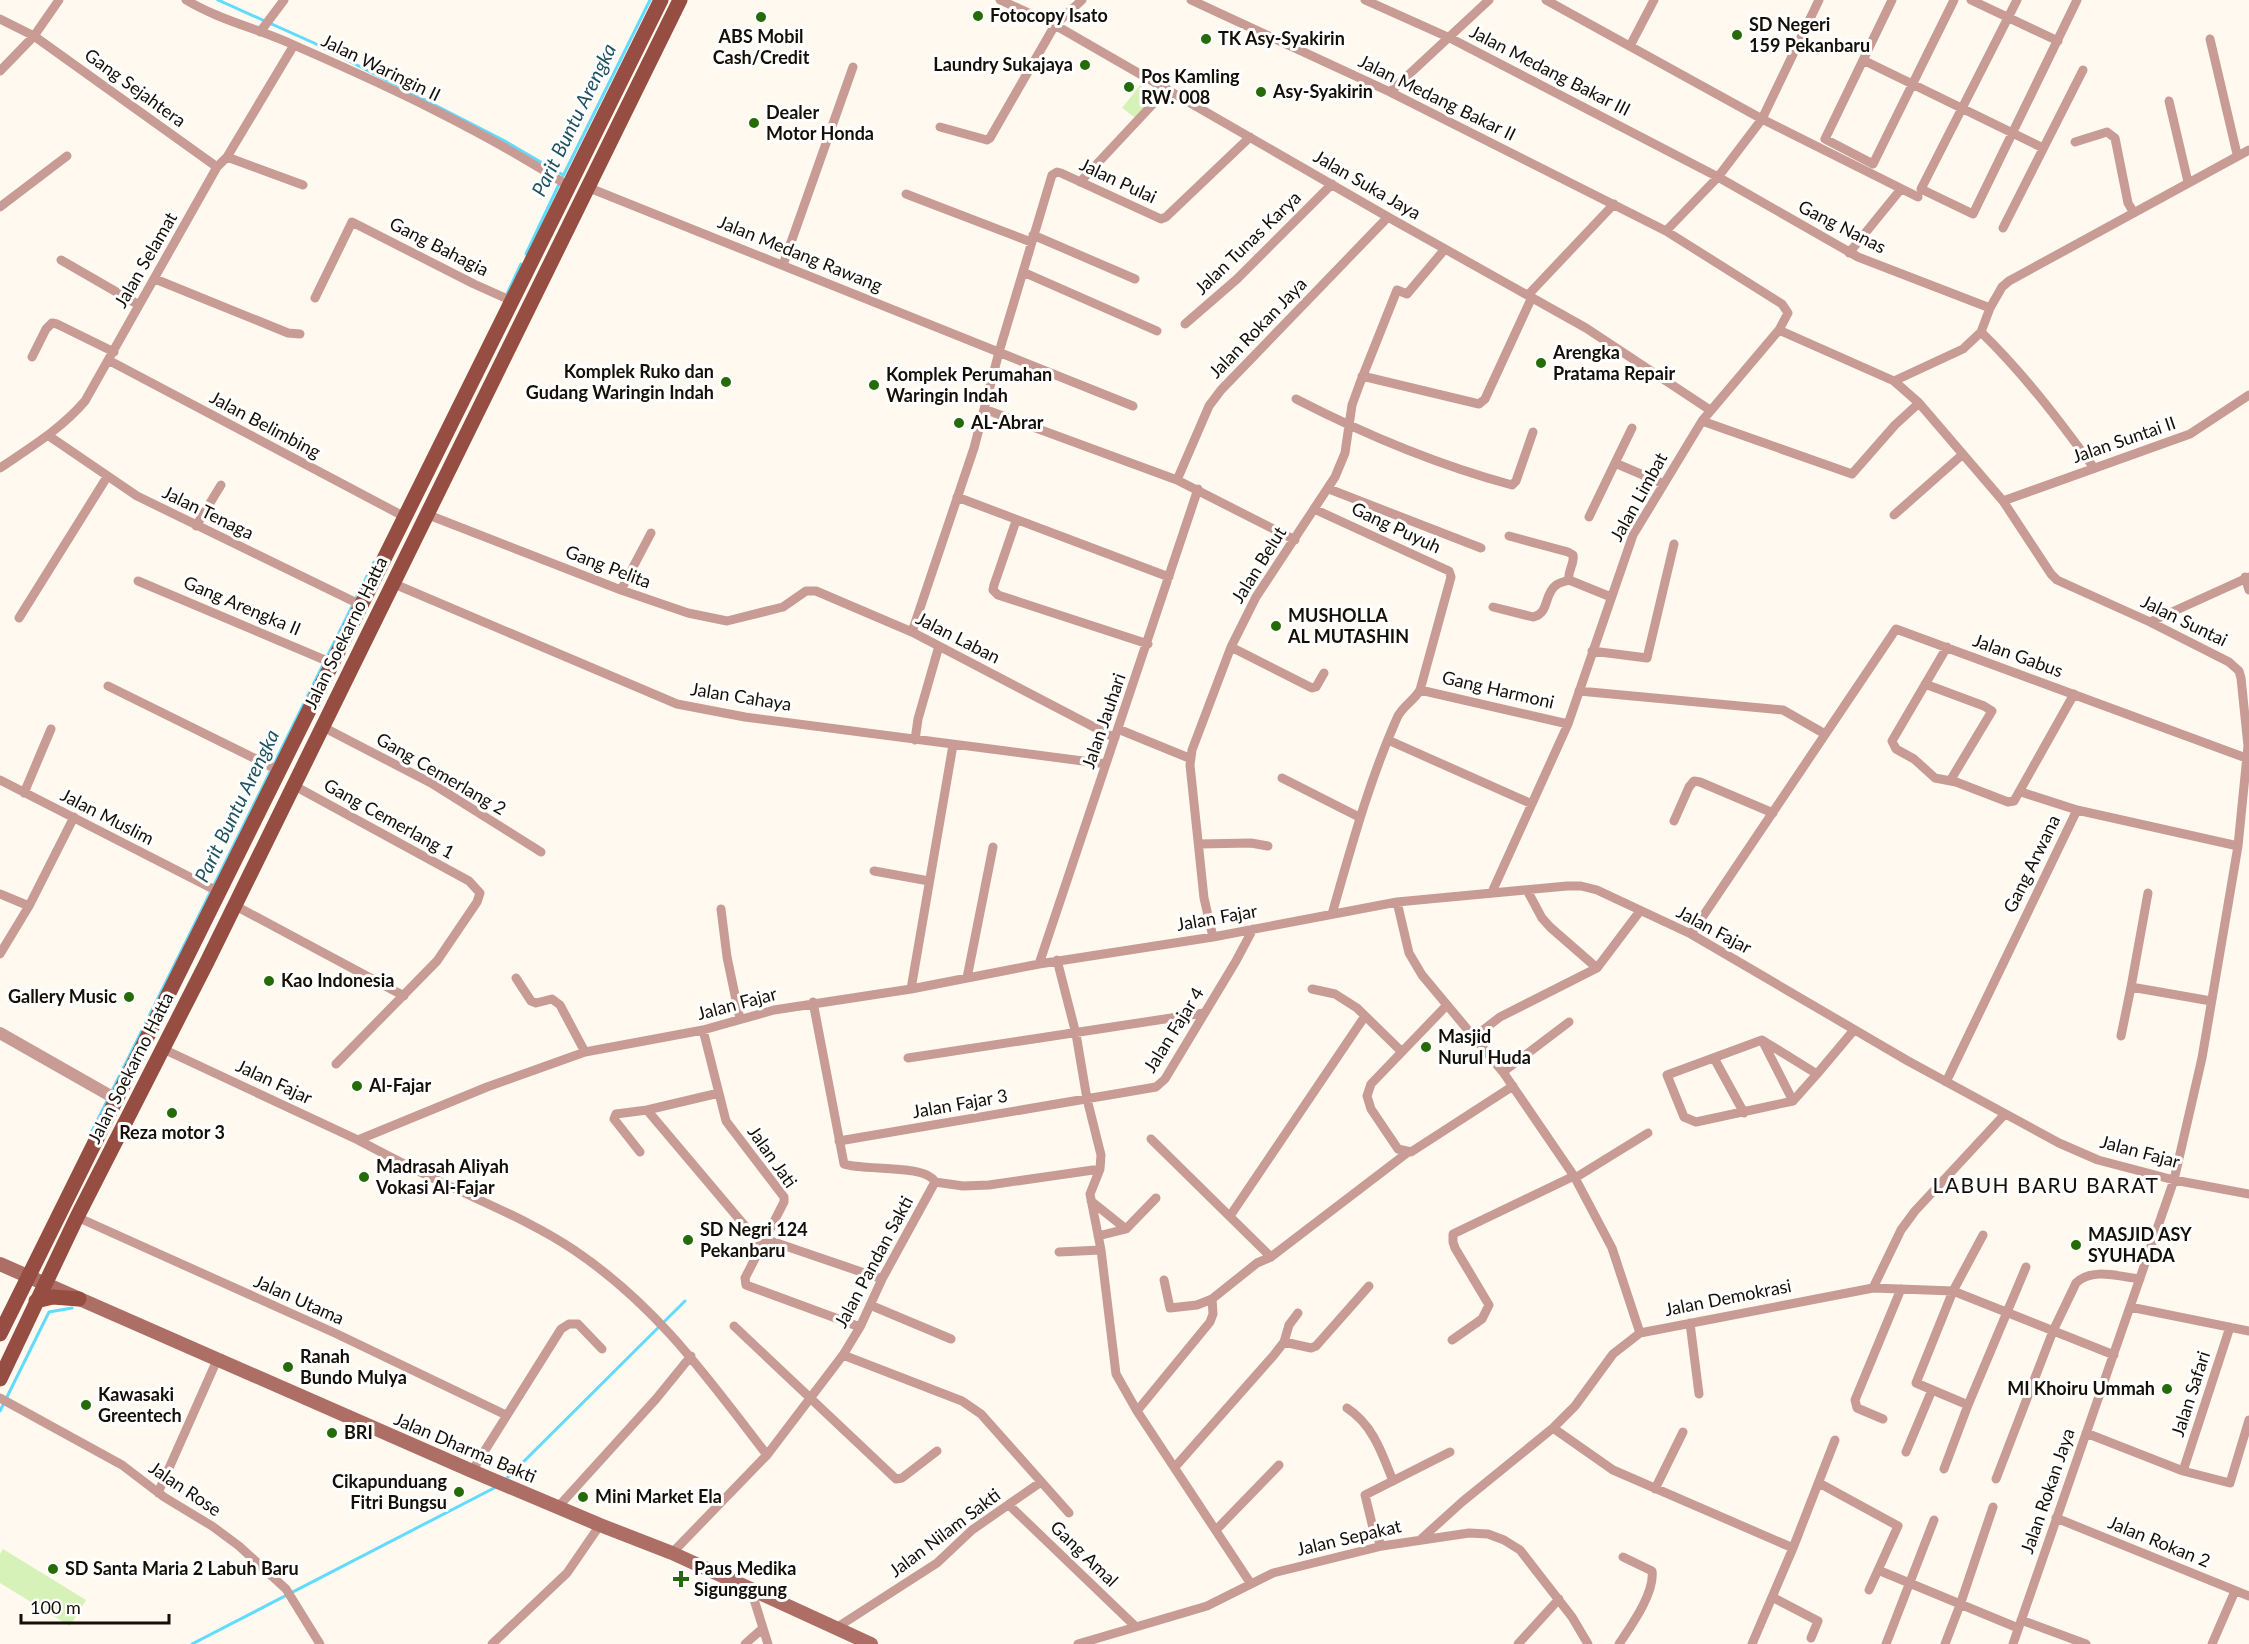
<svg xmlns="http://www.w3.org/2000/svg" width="2249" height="1644" font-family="Lato,sans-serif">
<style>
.green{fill:#d7f2b8}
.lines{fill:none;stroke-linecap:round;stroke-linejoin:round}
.stream{stroke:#61dbff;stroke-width:3}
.minor{stroke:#c89c95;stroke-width:9}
.tertiary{stroke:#c89c95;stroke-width:12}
.secondary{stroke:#ac6e65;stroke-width:14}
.primary{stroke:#964d42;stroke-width:15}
.poi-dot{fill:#256c09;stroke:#fff;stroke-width:2}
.labels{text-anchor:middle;stroke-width:6;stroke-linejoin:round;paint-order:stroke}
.poi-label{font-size:18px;font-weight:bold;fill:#140f07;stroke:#fff;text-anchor:start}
.street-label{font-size:18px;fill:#140f07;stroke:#fff}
.water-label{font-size:20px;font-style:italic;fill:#1e5261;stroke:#fff}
.quarter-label{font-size:21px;letter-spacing:1.5px;fill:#140f07;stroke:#fff}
</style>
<rect width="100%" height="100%" fill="#fff9f0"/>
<path class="green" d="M1140 85 1154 96 1137 119 1122 108Z
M3 1549 86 1600 70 1626 0 1583V1554Z"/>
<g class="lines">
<path class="stream" d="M218 0 314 43 503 140 563 175
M563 176 650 0
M526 254 560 182
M507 294 521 264
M111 1093 374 562
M92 1131 108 1099
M0 1411 49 1312 72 1308
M505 1480 685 1301
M192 1644 498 1486"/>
<path class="minor" d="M186 0C221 21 260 29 296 46 390 87 484 131 570 187
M1000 0 1055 25 1388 217 1586 328 1710 410
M1191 0 1390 92 1666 231 1782 304 1788 313 1779 330 1702 421 1633 535 1568 724 1492 892
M1365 0 1450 38 1718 177 1858 257 1990 308
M1546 0 1762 119 1918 197
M1892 0 1825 139 1873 164 1954 0
M1971 0 2058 41
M2017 0 1921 189 1973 214 2077 0
M0 19 34 36 217 167
M260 32 284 0
M2210 39 2237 154
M1630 46 1654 0
M1863 60 2043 148
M0 71 34 36 59 0
M1390 92 1489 0
M2169 101 2188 182
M940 127 987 140 990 138 1055 25 1082 0
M2075 142 2107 132 2115 138 2128 203 2134 213
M227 157 303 185
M1080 182 1167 89
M587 187 1133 406
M906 194 1031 242
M0 207 67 156
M2003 228 2083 70
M1666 231 1718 177 1762 119 1819 0
M1033 235 1135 279
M1849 253 1901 189
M61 260 139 305
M783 265 853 67
M1023 272 1157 331
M155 279 288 333 300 334
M1528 295 1614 204
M315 298 352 222 474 284 512 301
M1185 324 1237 279 1332 184
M1779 330 1894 381 1919 403 2003 501 2051 574 2057 580 2150 622 2229 662 2239 671 2241 678 2248 746 2238 846 2202 1058 2174 1180 2013 1644
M1981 332C2024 374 2059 420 2094 468
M32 357 46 329 52 323 57 324 114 352
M110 361 405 517
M1362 376 1479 404 1485 399 1532 297
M1894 381 1963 349 1981 332 1990 308 2002 287 2009 281 2249 150
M1296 399C1364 434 1438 465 1512 485L1516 481 1533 432
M984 409 1177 480 1295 540
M1702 421 1852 474 1895 425 1919 403
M49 436 137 496 361 605
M1615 463 1632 428
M0 468C31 447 61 429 85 401L217 167 227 157 294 45
M1177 480 1209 406 1221 390 1388 217
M1329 489 1481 548
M957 497 1169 577
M2003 501 2190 434 2249 395
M1314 509 1449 571 1451 577 1420 690C1414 701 1402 706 1397 718 1369 781 1351 848 1332 914
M426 514 621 590 688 613 727 621 783 607 806 591H816L912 632 1115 738
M1894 515 1963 454
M1589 517 1615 463 1664 484
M1016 521 994 585 993 590 998 595 1148 644
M196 526 221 485
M1509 536 1568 552 1573 555C1575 564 1567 571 1569 580L1611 597
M2245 577 2249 590
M138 581 332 663
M392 583 677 704 745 717 1106 764
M621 590 651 533
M1493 607 1533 617C1549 614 1544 595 1555 586 1559 582 1564 582 1569 580
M19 618 107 477
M2150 622 2249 577
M912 632 974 448 999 352 1052 175 1057 172 1061 173 1161 219 1166 217 1250 137
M1231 647 1312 688 1316 687 1324 673
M1947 647 1892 741 1896 749 1914 759 1935 778 1956 782 2008 802 2014 801 2074 694
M1592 651 1647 658 1674 544
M1925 684 1984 706 1992 711 1950 781
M108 686 278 770
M1420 690 1568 724
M1579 691 1783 710 1825 734
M323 727 431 783 541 852
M1118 729 1189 758
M915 740 918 719 939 646
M1388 740 1532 804
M1282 778 1359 817
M0 780 219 892
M293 785 469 881 480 893 477 902 437 961 336 1064
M2021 792 2077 810
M24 793 51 729
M1674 821 1689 787 1694 781 1700 782 1773 813
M1199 844 1251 843 1268 846
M874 871 929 881
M1527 890 1542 918 1550 927 1597 968
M2148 893 2131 987 2211 1001
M0 894 29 906
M1397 902 1409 953 1422 975 1503 1072 1574 1176 1612 1248 1640 1333
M234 905 404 996
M721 909 727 957 740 1019
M1691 934 1896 629 2246 758
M1213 937 1204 898 1190 765 1192 750 1231 647 1256 597 1335 477 1345 453 1352 405 1360 383 1397 290 1407 294 1445 249
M0 954 29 906 74 817
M1057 960 1076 1034 1087 1099 1101 1155 1100 1169 1090 1194 1101 1250 1116 1374 1137 1411 1251 1584
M1039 964 1198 489
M516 978 531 1001 536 1003 552 999 560 1005 585 1052
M967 978 993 847
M911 989 953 745
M1312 989 1335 994 1357 1008 1401 1051
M1447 1005 1371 1084 1367 1096 1371 1109 1398 1149 1411 1152 1513 1086
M703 1030 726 1121 784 1197V1202L745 1278 746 1285 860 1327
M2121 1036 2131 987
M1474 1037 1500 1017 1597 968 1640 911
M1763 1042 1793 1101
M161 1048 358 1140 487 1087 585 1052 703 1030 774 1010 911 989 1039 964 1213 937 1397 902 1567 886H1581L1597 890 1691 934 1908 1061 2059 1143 2098 1160 2174 1180 2249 1194
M908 1058 1204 1013
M1714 1058 1744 1113
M1503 1072 1569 1022
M1817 1074 1793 1101 1696 1122 1684 1117 1667 1075 1762 1040 1817 1074 1854 1030
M1946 1082 2077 810 2238 846
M647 1110 762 1246
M1151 1139 1271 1257
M358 1140C390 1157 423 1174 456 1189 496 1208 537 1225 574 1250 657 1306 707 1377 767 1455
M839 1141 1156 1087 1165 1079 1236 961 1253 929
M640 1152 614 1119 616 1114 647 1110 719 1093
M1575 1178 1648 1133
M935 1182 963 1186 989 1185 1100 1169
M1091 1201 1126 1229
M1230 1216 1365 1016
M77 1217 337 1334 506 1415
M1098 1236 1126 1229 1156 1198
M765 1239 882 1279
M1059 1252 1101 1250
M1873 1288 1901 1230 1915 1211 2005 1114
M1212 1299 1257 1263 1271 1257 1407 1153
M870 1305 951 1339
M2130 1307 2249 1331
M1690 1323 1699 1394
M734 1326 896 1479 902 1478 937 1451
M1452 1340 1482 1319 1489 1305 1455 1248 1453 1242V1234L1574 1176
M1284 1342 1311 1348 1316 1346 1369 1286
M843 1355 962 1401 981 1414 1069 1513
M0 1398 122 1465 164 1497 212 1526 239 1546 286 1589 320 1644
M1968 1405 1916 1383 1953 1291 1983 1235
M1347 1408C1373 1425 1382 1453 1393 1481
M1137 1411 1210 1322 1213 1314 1212 1299 1197 1305 1170 1308 1164 1280
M1883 1419 1857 1408 1855 1400 1901 1289
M1553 1428 1613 1470 1793 1548
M2086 1433 2183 1471 2230 1483 2249 1420
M1906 1452 1932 1390
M1175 1467 1274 1355 1284 1342 1289 1325 1298 1313
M1944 1469 1968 1405 2026 1267
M472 1471 561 1329 569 1324H578L602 1349
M2183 1471 2230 1327
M1996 1479 2053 1331 2076 1283C2092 1267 2120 1277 2140 1279
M1819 1483 1898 1526 1869 1590
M1655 1489 1683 1432
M158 1493 217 1360
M1009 1505 1136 1627
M558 1507 656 1399 691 1356
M2056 1518 2249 1596
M1216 1530 1279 1465
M1420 1540 1462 1502 1553 1428 1575 1406 1613 1354 1640 1333 1873 1288 1953 1291 2114 1355
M1382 1546 1374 1532 1365 1495 1450 1452
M672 1553 767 1455 843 1355 860 1327 882 1279 935 1182C926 1164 864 1171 844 1164L813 1002
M1878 1570 2018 1628
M751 1590 768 1644
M1772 1597 1818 1621 1811 1638
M2021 1620 2086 1644
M836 1628 937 1563 972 1530 1041 1482
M492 1644 567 1573 600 1525
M745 1644 763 1628
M1078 1644 1207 1606 1273 1573 1382 1546 1469 1533 1488 1534 1504 1540 1520 1550 1572 1617 1588 1644
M1518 1644 1559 1599
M1619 1644C1631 1626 1655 1593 1652 1571L1623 1557
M1752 1644 1793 1548 1835 1440
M1886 1644 1934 1520
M1945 1644 1960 1605 1993 1507
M2212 1644 2235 1591"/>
<path class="tertiary" d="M0 1033 116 1099"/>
<path class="secondary" d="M0 1264 472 1471 600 1525 672 1553 871 1644"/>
<path class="primary" d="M36 1301 53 1297 79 1299
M0 1334 661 0
M0 1379 77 1217 207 962 680 0"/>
</g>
<g class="poi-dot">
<circle cx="978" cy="16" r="6"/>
<circle cx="761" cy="17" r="6"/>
<circle cx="1737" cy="35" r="6"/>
<circle cx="1206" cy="39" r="6"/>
<circle cx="1085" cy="65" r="6"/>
<circle cx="1129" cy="87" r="6"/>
<circle cx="1261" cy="92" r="6"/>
<circle cx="754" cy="123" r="6"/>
<circle cx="1541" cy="363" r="6"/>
<circle cx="726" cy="382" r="6"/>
<circle cx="874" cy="385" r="6"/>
<circle cx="959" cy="423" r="6"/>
<circle cx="1276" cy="626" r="6"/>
<circle cx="269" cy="981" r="6"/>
<circle cx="129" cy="997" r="6"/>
<circle cx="1426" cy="1047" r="6"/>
<circle cx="357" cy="1086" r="6"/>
<circle cx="172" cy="1113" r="6"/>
<circle cx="364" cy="1177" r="6"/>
<circle cx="688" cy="1240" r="6"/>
<circle cx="2076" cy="1245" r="6"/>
<circle cx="288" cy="1367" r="6"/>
<circle cx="2167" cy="1389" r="6"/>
<circle cx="86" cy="1405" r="6"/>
<circle cx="332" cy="1433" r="6"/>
<circle cx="459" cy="1492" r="6"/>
<circle cx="583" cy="1497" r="6"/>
<circle cx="53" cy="1569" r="6"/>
<path d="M678 1570h6v6h6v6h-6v6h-6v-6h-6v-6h6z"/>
</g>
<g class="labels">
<g class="poi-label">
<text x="990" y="22">Fotocopy Isato</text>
<text x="1749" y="31">SD Negeri<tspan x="1749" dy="21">159 Pekanbaru</tspan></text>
<text x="761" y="43" text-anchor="middle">ABS Mobil<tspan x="761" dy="21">Cash/Credit</tspan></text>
<text x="1218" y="45">TK Asy-Syakirin</text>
<text x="1073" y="71" text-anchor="end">Laundry Sukajaya</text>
<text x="1141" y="83">Pos Kamling<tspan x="1141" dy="21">RW. 008</tspan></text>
<text x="1273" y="98">Asy-Syakirin</text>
<text x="766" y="119">Dealer<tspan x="766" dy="21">Motor Honda</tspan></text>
<text x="1553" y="359">Arengka<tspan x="1553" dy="21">Pratama Repair</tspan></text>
<text x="714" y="378" text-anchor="end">Komplek Ruko dan<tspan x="714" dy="21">Gudang Waringin Indah</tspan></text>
<text x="886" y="381">Komplek Perumahan<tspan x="886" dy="21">Waringin Indah</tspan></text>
<text x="971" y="429">AL-Abrar</text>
<text x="1288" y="622">MUSHOLLA<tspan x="1288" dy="21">AL MUTASHIN</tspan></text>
<text x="281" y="987">Kao Indonesia</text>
<text x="117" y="1003" text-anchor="end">Gallery Music</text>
<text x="1438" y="1043">Masjid<tspan x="1438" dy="21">Nurul Huda</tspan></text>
<text x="369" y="1092">Al-Fajar</text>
<text x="172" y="1139" text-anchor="middle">Reza motor 3</text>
<text x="376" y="1173">Madrasah Aliyah<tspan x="376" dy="21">Vokasi Al-Fajar</tspan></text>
<text x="700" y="1236">SD Negri 124<tspan x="700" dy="21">Pekanbaru</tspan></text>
<text x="2088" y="1241">MASJID ASY<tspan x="2088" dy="21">SYUHADA</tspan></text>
<text x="300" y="1363">Ranah<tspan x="300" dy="21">Bundo Mulya</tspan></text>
<text x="2155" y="1395" text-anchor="end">MI Khoiru Ummah</text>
<text x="98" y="1401">Kawasaki<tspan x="98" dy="21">Greentech</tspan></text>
<text x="344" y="1439">BRI</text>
<text x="447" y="1488" text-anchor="end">Cikapunduang<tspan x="447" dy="21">Fitri Bungsu</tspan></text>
<text x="595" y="1503">Mini Market Ela</text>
<text x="65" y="1575">SD Santa Maria 2 Labuh Baru</text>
<text x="694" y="1575">Paus Medika<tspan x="694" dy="21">Sigunggung</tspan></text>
</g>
<g class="street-label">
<text transform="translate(381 68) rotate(26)" y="6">Jalan Waringin II</text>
<text transform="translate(1550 71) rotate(27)" y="6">Jalan Medang Bakar III</text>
<text transform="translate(135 88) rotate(36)" y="6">Gang Sejahtera</text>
<text transform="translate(1437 98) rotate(26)" y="6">Jalan Medang Bakar II</text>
<text transform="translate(1118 181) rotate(25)" y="6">Jalan Pulai</text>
<text transform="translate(1367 185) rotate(30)" y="6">Jalan Suka Jaya</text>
<text transform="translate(1842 227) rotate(27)" y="6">Gang Nanas</text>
<text transform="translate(1248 243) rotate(-44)" y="6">Jalan Tunas Karya</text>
<text transform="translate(439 247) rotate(27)" y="6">Gang Bahagia</text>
<text transform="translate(800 254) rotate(22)" y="6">Jalan Medang Rawang</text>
<text transform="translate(146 260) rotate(-60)" y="6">Jalan Selamat</text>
<text transform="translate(1258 328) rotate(-46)" y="6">Jalan Rokan Jaya</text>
<text transform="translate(265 425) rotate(28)" y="6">Jalan Belimbing</text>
<text transform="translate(2124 440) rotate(-19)" y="6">Jalan Suntai II</text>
<text transform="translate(1639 497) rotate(-61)" y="6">Jalan Limbat</text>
<text transform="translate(208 513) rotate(26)" y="6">Jalan Tenaga</text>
<text transform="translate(1396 528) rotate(25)" y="6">Gang Puyuh</text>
<text transform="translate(1259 565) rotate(-58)" y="6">Jalan Belut</text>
<text transform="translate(608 567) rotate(21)" y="6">Gang Pelita</text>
<text transform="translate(242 606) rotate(23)" y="6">Gang Arengka II</text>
<text transform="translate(2184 621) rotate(26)" y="6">Jalan Suntai</text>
<text transform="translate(346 633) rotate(-64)" y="6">Jalan Soekarno Hatta</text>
<text transform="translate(958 638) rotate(27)" y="6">Jalan Laban</text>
<text transform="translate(2018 656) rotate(20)" y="6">Jalan Gabus</text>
<text transform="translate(1498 690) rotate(13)" y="6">Gang Harmoni</text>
<text transform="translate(741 697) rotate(9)" y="6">Jalan Cahaya</text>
<text transform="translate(1104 721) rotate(-71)" y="6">Jalan Jauhari</text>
<text transform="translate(441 774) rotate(30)" y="6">Gang Cemerlang 2</text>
<text transform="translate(107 817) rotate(27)" y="6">Jalan Muslim</text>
<text transform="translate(389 819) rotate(29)" y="6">Gang Cemerlang 1</text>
<text transform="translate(2032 864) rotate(-64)" y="6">Gang Arwana</text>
<text transform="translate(1217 918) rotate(-10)" y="6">Jalan Fajar</text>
<text transform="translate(1714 930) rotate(28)" y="6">Jalan Fajar</text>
<text transform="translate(737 1004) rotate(-15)" y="6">Jalan Fajar</text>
<text transform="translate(1174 1030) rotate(-58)" y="6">Jalan Fajar 4</text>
<text transform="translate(131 1068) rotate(-63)" y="6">Jalan Soekarno Hatta</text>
<text transform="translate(274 1082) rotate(25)" y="6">Jalan Fajar</text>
<text transform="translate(960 1104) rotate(-10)" y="6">Jalan Fajar 3</text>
<text transform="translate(2140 1152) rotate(15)" y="6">Jalan Fajar</text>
<text transform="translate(772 1157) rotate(55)" y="6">Jalan Jati</text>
<text transform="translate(874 1262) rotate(-62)" y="6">Jalan Pandan Sakti</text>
<text transform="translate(1728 1298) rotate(-11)" y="6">Jalan Demokrasi</text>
<text transform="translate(299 1300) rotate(24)" y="6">Jalan Utama</text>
<text transform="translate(2191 1394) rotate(-72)" y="6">Jalan Safari</text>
<text transform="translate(465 1448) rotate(23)" y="6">Jalan Dharma Bakti</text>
<text transform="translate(185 1489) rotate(34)" y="6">Jalan Rose</text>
<text transform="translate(2048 1491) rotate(-71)" y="6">Jalan Rokan Jaya</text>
<text transform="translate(945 1533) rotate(-37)" y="6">Jalan Nilam Sakti</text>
<text transform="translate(1349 1538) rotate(-13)" y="6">Jalan Sepakat</text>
<text transform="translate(2159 1542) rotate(22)" y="6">Jalan Rokan 2</text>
<text transform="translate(1084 1554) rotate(44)" y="6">Gang Amal</text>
</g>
<g class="water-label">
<text transform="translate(574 120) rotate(-64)" y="7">Parit Buntu Arengka</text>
<text transform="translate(237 806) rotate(-64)" y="7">Parit Buntu Arengka</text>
</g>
<g class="quarter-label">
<text x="2046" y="1193">LABUH BARU BARAT</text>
</g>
</g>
<path d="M21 1614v9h148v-9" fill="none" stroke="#140f07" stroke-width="3"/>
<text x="30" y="1614" font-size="18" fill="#140f07" stroke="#ffffff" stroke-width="4.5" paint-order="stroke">100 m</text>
</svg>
